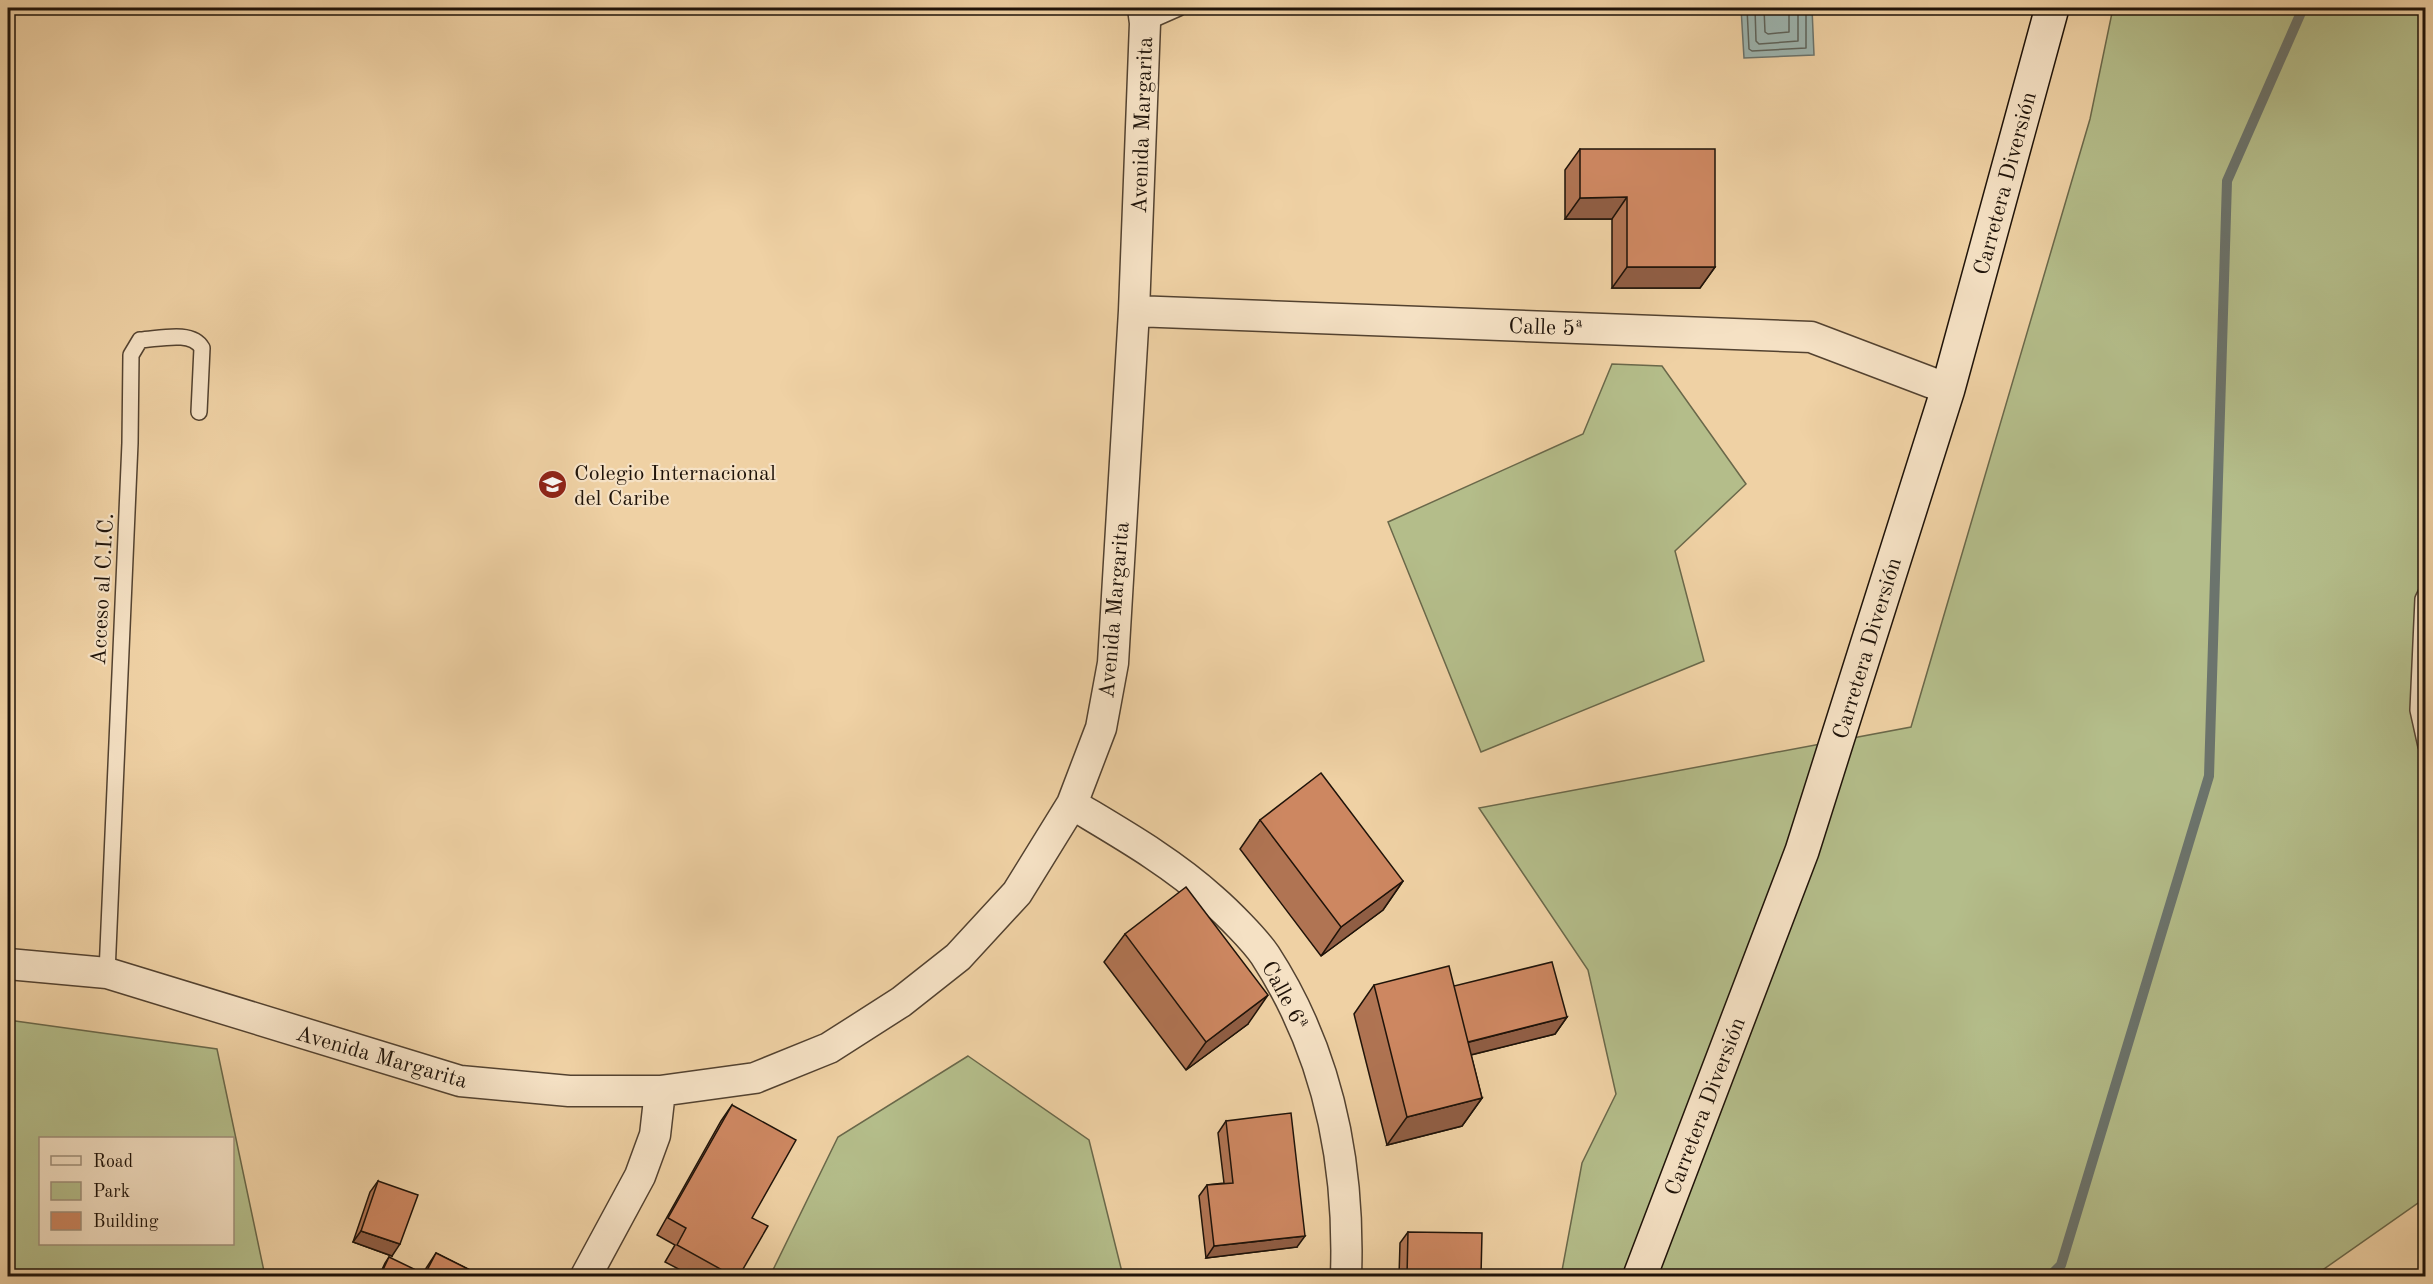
<svg xmlns="http://www.w3.org/2000/svg" width="2433" height="1284" font-family="'Old Standard TT',serif">
<style>
.green{fill:#b4bd8a;stroke:#6a684a;stroke-width:1.5;fill-rule:evenodd}
.water{fill:#9db5b0;stroke:#6b746d;stroke-width:1.5}
.lines{fill:none;stroke-linecap:round;stroke-linejoin:round}
.shore{stroke:#5e645c;stroke-width:1.5}
.stream{stroke:#6b746d;stroke-width:10}
.lane-casing{stroke:#534230;stroke-width:18}
.street-casing{stroke:#534230;stroke-width:33}
.secondary-casing{stroke:#1f1309;stroke-width:36}
.lane{stroke:#f5e1c4;stroke-width:15}
.street{stroke:#f5e1c4;stroke-width:30}
.secondary{stroke:#f5e1c4;stroke-width:33}
.wall{fill:#b07453;stroke:#1f1309;stroke-width:1.5}
.shaded-wall{fill:#905e44;stroke:#1f1309;stroke-width:1.5}
.building{fill:#cd8761;stroke:#1f1309;stroke-width:1.5}
.labels{text-anchor:middle;stroke-width:4.5;stroke-linejoin:round;paint-order:stroke}
.street-label{font-size:22px;fill:#1f1309;stroke:#f5e1c4}
.poi-label{font-size:22px;fill:#1f1309;stroke:#f5e1c4;text-anchor:start}
</style>
<rect width="100%" height="100%" fill="#efd1a4"/>
<filter id="stains"><feTurbulence type="fractalNoise" baseFrequency=".00333" numOctaves="4"/><feColorMatrix values="0 0 0 0 .2 0 0 0 0 .09 0 0 0 0 .02 0 0 0 .5 -.17"/></filter>
<radialGradient id="worn" r=".72"><stop offset=".6" stop-color="#630" stop-opacity="0"/><stop offset="1" stop-color="#630" stop-opacity=".3"/></radialGradient>
<path class="green" d="M2113 8H2425V1198L2314 1276H1561L1582 1163 1616 1094 1588 970 1479 808 1911 727 2090 119Z
M1612 364 1662 366 1746 484 1675 551 1704 661 1481 752 1388 522 1583 434Z
M8 1020 217 1049 265 1276H8ZM232 1138V1244H40V1138Z
M968 1056 1089 1140 1123 1276H770L838 1137Z"/>
<path class="water" d="M1741 8H1812L1814 55 1744 58Z"/>
<g class="lines">
<path class="shore" d="M1747 8 1749 49 1752 51 1806 48V8
M1755 8 1756 41 1759 44 1798 41V8
M1764 8 1765 32 1768 34 1789 32V8"/>
<path class="stream" d="M2050 1276 2061 1265 2209 776 2227 181 2303 8"/>
<defs>
<path id="lane" d="M1145 23 1179 8
M2426 593 2423 599 2418 710 2426 746
M107 973 130 443 131 355 140 340C159 339 192 330 202 348L199 412"/>
<path id="street" d="M1134 311 1811 337 1948 389
M1072 804C1120 833 1170 861 1212 899 1227 912 1254 939 1265 955 1328 1052 1350 1162 1346 1276
M8 964 107 973 460 1081 569 1091H660L755 1078 829 1048 901 1002 958 957 1017 893 1072 804 1101 728 1113 663 1134 311 1145 23 1143 8
M586 1276 640 1176 655 1135 660 1091"/>
<path id="secondary" d="M1640 1276 1802 851 1948 389 2052 8"/>
</defs>
<use href="#lane" class="lane-casing"/>
<use href="#street" class="street-casing"/>
<use href="#secondary" class="secondary-casing"/>
<use href="#lane" class="lane"/>
<use href="#street" class="street"/>
<use href="#secondary" class="secondary"/>
</g>
<path class="wall" d="M1580 149 1715 267 1700 288H1612V219H1565V170Z
M1260 820 1403 881 1383 910 1321 956 1240 849Z
M1125 934 1248 1024 1186 1070 1104 962Z
M1374 985 1567 1017 1555 1034 1471 1055 1482 1098 1462 1126 1387 1145 1354 1014Z
M732 1105 752 1218 739 1276H692L665 1262 675 1245 657 1235 721 1121Z
M1226 1121 1297 1247 1206 1258 1199 1196 1207 1185 1224 1183 1218 1133Z
M378 1181 392 1256 353 1242 370 1192Z
M1408 1232 1481 1276H1399L1400 1243Z
M436 1253 482 1276H421Z
M389 1257 410 1276H379L385 1263Z"/>
<path class="shaded-wall" d="M1627 197 1612 219H1565L1580 198Z
M1627 267H1715L1700 288H1612Z
M1403 881 1383 910 1321 956 1341 927Z
M1268 995 1248 1024 1186 1070 1206 1042Z
M1567 1017 1555 1034 1446 1061 1458 1045Z
M1482 1098 1462 1126 1387 1145 1407 1117Z
M361 1231 400 1244 392 1256 353 1242Z
M1305 1236 1297 1247 1206 1258 1214 1246Z"/>
<path class="building" d="M1580 149H1715V267H1627V197L1580 198Z
M1321 773 1403 881 1341 927 1260 820Z
M1186 887 1268 995 1206 1042 1125 934Z
M1552 962 1567 1017 1468 1042 1454 986Z
M1449 966 1482 1098 1407 1117 1374 985Z
M732 1105 796 1140 752 1218 768 1226 739 1276H733L677 1245 686 1228 668 1218Z
M1291 1113 1305 1236 1214 1246 1207 1185 1233 1183 1226 1121Z
M378 1181 418 1195 400 1244 361 1231Z
M1408 1232 1482 1233 1481 1276H1407Z
M436 1253 482 1276H424Z
M389 1257 414 1269 410 1276H380Z"/>
<defs>
<symbol id="school-disc" viewBox="-11 -11 22 22"><circle r="9.5" fill="#8f2418" stroke="#f5e1c4"/><path d="M0-5L7-2L0 1L-7-2ZM-4 1L0 2.5L4 1V4Q0 6-4 4Z" fill="#fff"/></symbol>
</defs>
<g fill-rule="evenodd">
<use href="#school-disc" x="536" y="468" width="33" height="33"/>
</g>
<g class="labels">
<g class="street-label">
<text transform="translate(1141 125) rotate(-88)" y="8">Avenida Margarita</text>
<text transform="translate(2004 183) rotate(-75)" y="8">Carretera Diversión</text>
<text transform="translate(1546 326) rotate(2)" y="8">Calle 5ª</text>
<text transform="translate(101 589) rotate(-87)" y="8">Acceso al C.I.C.</text>
<text transform="translate(1113 610) rotate(-85)" y="8">Avenida Margarita</text>
<text transform="translate(1866 648) rotate(-73)" y="8">Carretera Diversión</text>
<text transform="translate(1286 995) rotate(62)" y="8">Calle 6ª</text>
<text transform="translate(382 1056) rotate(16)" y="8">Avenida Margarita</text>
<text transform="translate(1704 1106) rotate(-69)" y="8">Carretera Diversión</text>
</g>
<g class="poi-label">
<text x="574" y="480">Colegio Internacional<tspan x="574" dy="25">del Caribe</tspan></text>
</g>
</g>
<rect width="2433" height="1284" fill="none" stroke="#efd1a4" stroke-width="30"/>
<rect x="9" y="9" width="2415" height="1266" fill="none" stroke="#1f1309" stroke-width="3"/>
<rect x="15" y="15" width="2403" height="1254" fill="none" stroke="#1f1309" stroke-width="1.5"/>
<rect x="39" y="1137" width="195" height="108" fill="#f5e1c4" stroke="#9f8f79" stroke-width="1.5"/>
<rect x="51" y="1156" width="30" height="9" fill="#f5e1c4" stroke="#9f8f79" stroke-width="1.5"/>
<text x="93" y="1167" font-size="18" fill="#1f1309">Road</text>
<rect x="51" y="1182" width="30" height="18" fill="#b4bd8a" stroke="#9f8f79" stroke-width="1.5"/>
<text x="93" y="1197" font-size="18" fill="#1f1309">Park</text>
<rect x="51" y="1212" width="30" height="18" fill="#cd8761" stroke="#9f8f79" stroke-width="1.5"/>
<text x="93" y="1227" font-size="18" fill="#1f1309">Building</text>
<rect width="100%" height="100%" filter="url(#stains)"/>
<rect width="100%" height="100%" fill="url(#worn)"/>
</svg>
